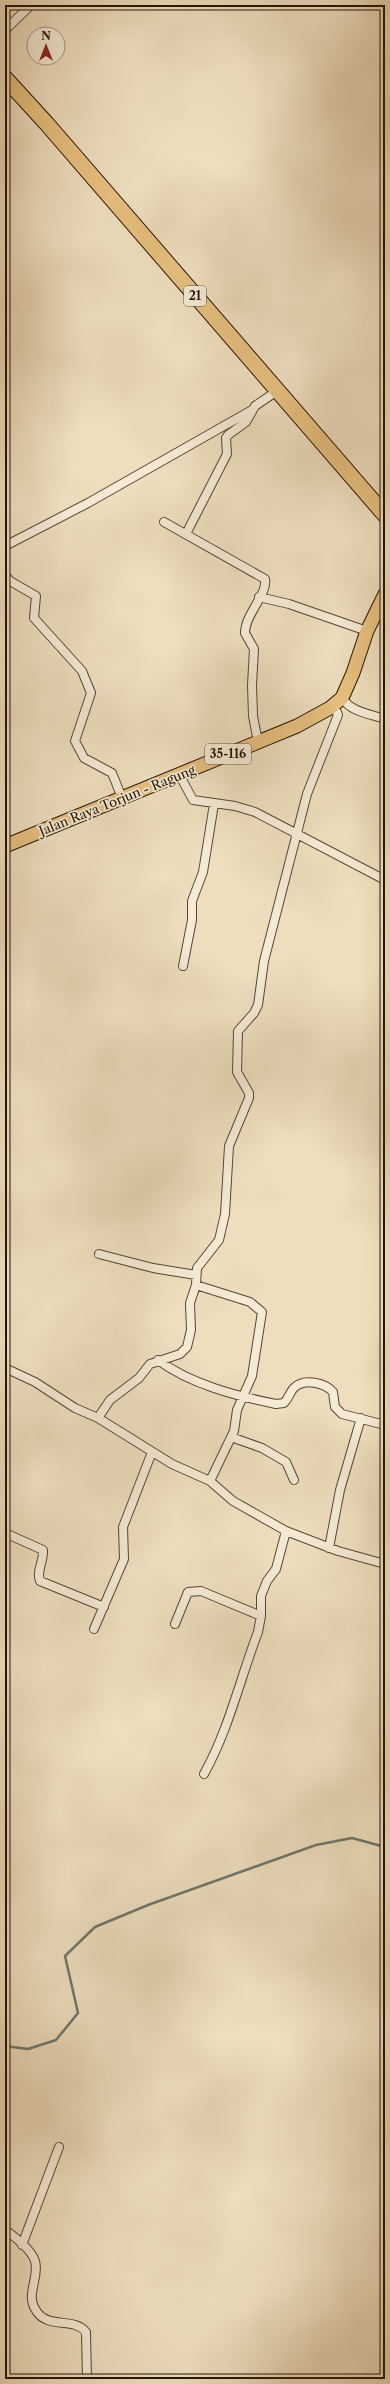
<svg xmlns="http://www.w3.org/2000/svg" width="390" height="2384" font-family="'Libre Caslon Text',serif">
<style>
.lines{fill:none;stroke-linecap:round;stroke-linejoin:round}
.stream{stroke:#6b786f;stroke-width:2.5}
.street-casing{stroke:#564631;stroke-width:10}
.primary-casing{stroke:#231402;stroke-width:15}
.highway-casing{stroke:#231402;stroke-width:17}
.street{stroke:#f4ead5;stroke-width:8}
.primary{stroke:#e7bf7f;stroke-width:13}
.highway{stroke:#e7bf7f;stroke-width:15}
.labels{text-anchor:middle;stroke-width:3.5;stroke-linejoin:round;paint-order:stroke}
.shield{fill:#f4ead5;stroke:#625441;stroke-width:1}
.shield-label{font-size:12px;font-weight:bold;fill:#231402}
.street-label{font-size:13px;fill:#231402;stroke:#f4ead5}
</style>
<rect width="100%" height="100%" fill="#eedebe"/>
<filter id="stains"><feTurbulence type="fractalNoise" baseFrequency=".005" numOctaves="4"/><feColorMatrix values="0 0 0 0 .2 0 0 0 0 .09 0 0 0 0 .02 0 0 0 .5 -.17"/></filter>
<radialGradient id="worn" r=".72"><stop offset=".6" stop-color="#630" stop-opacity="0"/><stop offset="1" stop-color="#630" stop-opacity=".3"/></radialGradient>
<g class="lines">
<path class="stream" d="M5 2046 28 2049 56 2040 78 2013 65 1956 95 1927 148 1905 316 1845 352 1838 385 1847"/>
<defs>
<path id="street" d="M5 9 9 5
M5 30 31 5
M164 522 265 579C268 594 245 614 245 633L254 649 252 685 253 716 258 742
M186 534 227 454 226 438 228 435 246 422 255 406 277 391
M5 546 88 503 252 410
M5 575 10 581 36 596 34 618 82 671 91 693 75 741 84 758 112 773 122 798
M259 597 289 604 367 631
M342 698C351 712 370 714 385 719
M179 774 193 800 235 806 255 812 385 880
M183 966 192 920V901L203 872 214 804
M99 1254 153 1268 196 1275
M196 1285 250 1302 262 1312 252 1376 237 1410 234 1431 210 1481
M158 1360C190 1384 236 1396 276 1404L284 1403C289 1398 290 1391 295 1387 305 1378 325 1383 333 1392L335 1407 342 1414 385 1425
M5 1368 35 1382 75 1408 98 1418 172 1464 210 1481 233 1501 286 1531 338 1551 385 1564
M98 1418 110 1400 139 1378 150 1364 180 1354 187 1347 191 1330 190 1303 196 1285 197 1268 219 1240 225 1214 229 1146 249 1098V1093L237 1072 238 1031 254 1013 258 1005 264 961 307 794 338 715 337 712 330 708
M231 1437 262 1448 286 1462 294 1480
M5 1533 43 1550C44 1561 36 1571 40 1581L104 1607
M329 1548 340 1490 361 1418
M175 1624 188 1592 201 1591 261 1616
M94 1629 124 1559 123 1527 152 1452
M204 1774C229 1729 240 1679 258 1632L261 1616V1596L267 1581 276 1569 286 1531
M5 2230C15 2237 31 2249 35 2261 40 2279 24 2295 37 2312 49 2329 74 2317 86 2332L87 2379
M22 2245 59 2147"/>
<path id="primary" d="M5 846 297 726 330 708 342 698 353 673 367 631 385 594"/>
<path id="highway" d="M5 78 47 124 385 515"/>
</defs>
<use href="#street" class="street-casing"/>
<use href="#primary" class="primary-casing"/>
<use href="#highway" class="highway-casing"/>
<use href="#street" class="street"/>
<use href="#primary" class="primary"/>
<use href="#highway" class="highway"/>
</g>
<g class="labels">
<g class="shield">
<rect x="184" y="286" width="22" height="20" rx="3"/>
<rect x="205" y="744" width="46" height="20" rx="3"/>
</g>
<g class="shield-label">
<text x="195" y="300">21</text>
<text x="228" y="758">35-116</text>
</g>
<g class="street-label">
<text transform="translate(117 800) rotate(-22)" y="5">Jalan Raya Torjun - Ragung</text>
</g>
</g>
<rect width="390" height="2384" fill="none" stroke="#eedebe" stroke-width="20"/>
<rect x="6" y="6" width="378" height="2372" fill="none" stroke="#231402" stroke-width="2"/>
<rect x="10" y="10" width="370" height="2364" fill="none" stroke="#231402"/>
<g transform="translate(46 46)"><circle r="19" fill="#f4ead5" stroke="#a09481"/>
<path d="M0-3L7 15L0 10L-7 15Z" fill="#8f2418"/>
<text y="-6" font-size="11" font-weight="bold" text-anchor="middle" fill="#231402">N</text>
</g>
<rect width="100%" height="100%" filter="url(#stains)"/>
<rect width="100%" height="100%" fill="url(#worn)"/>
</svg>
